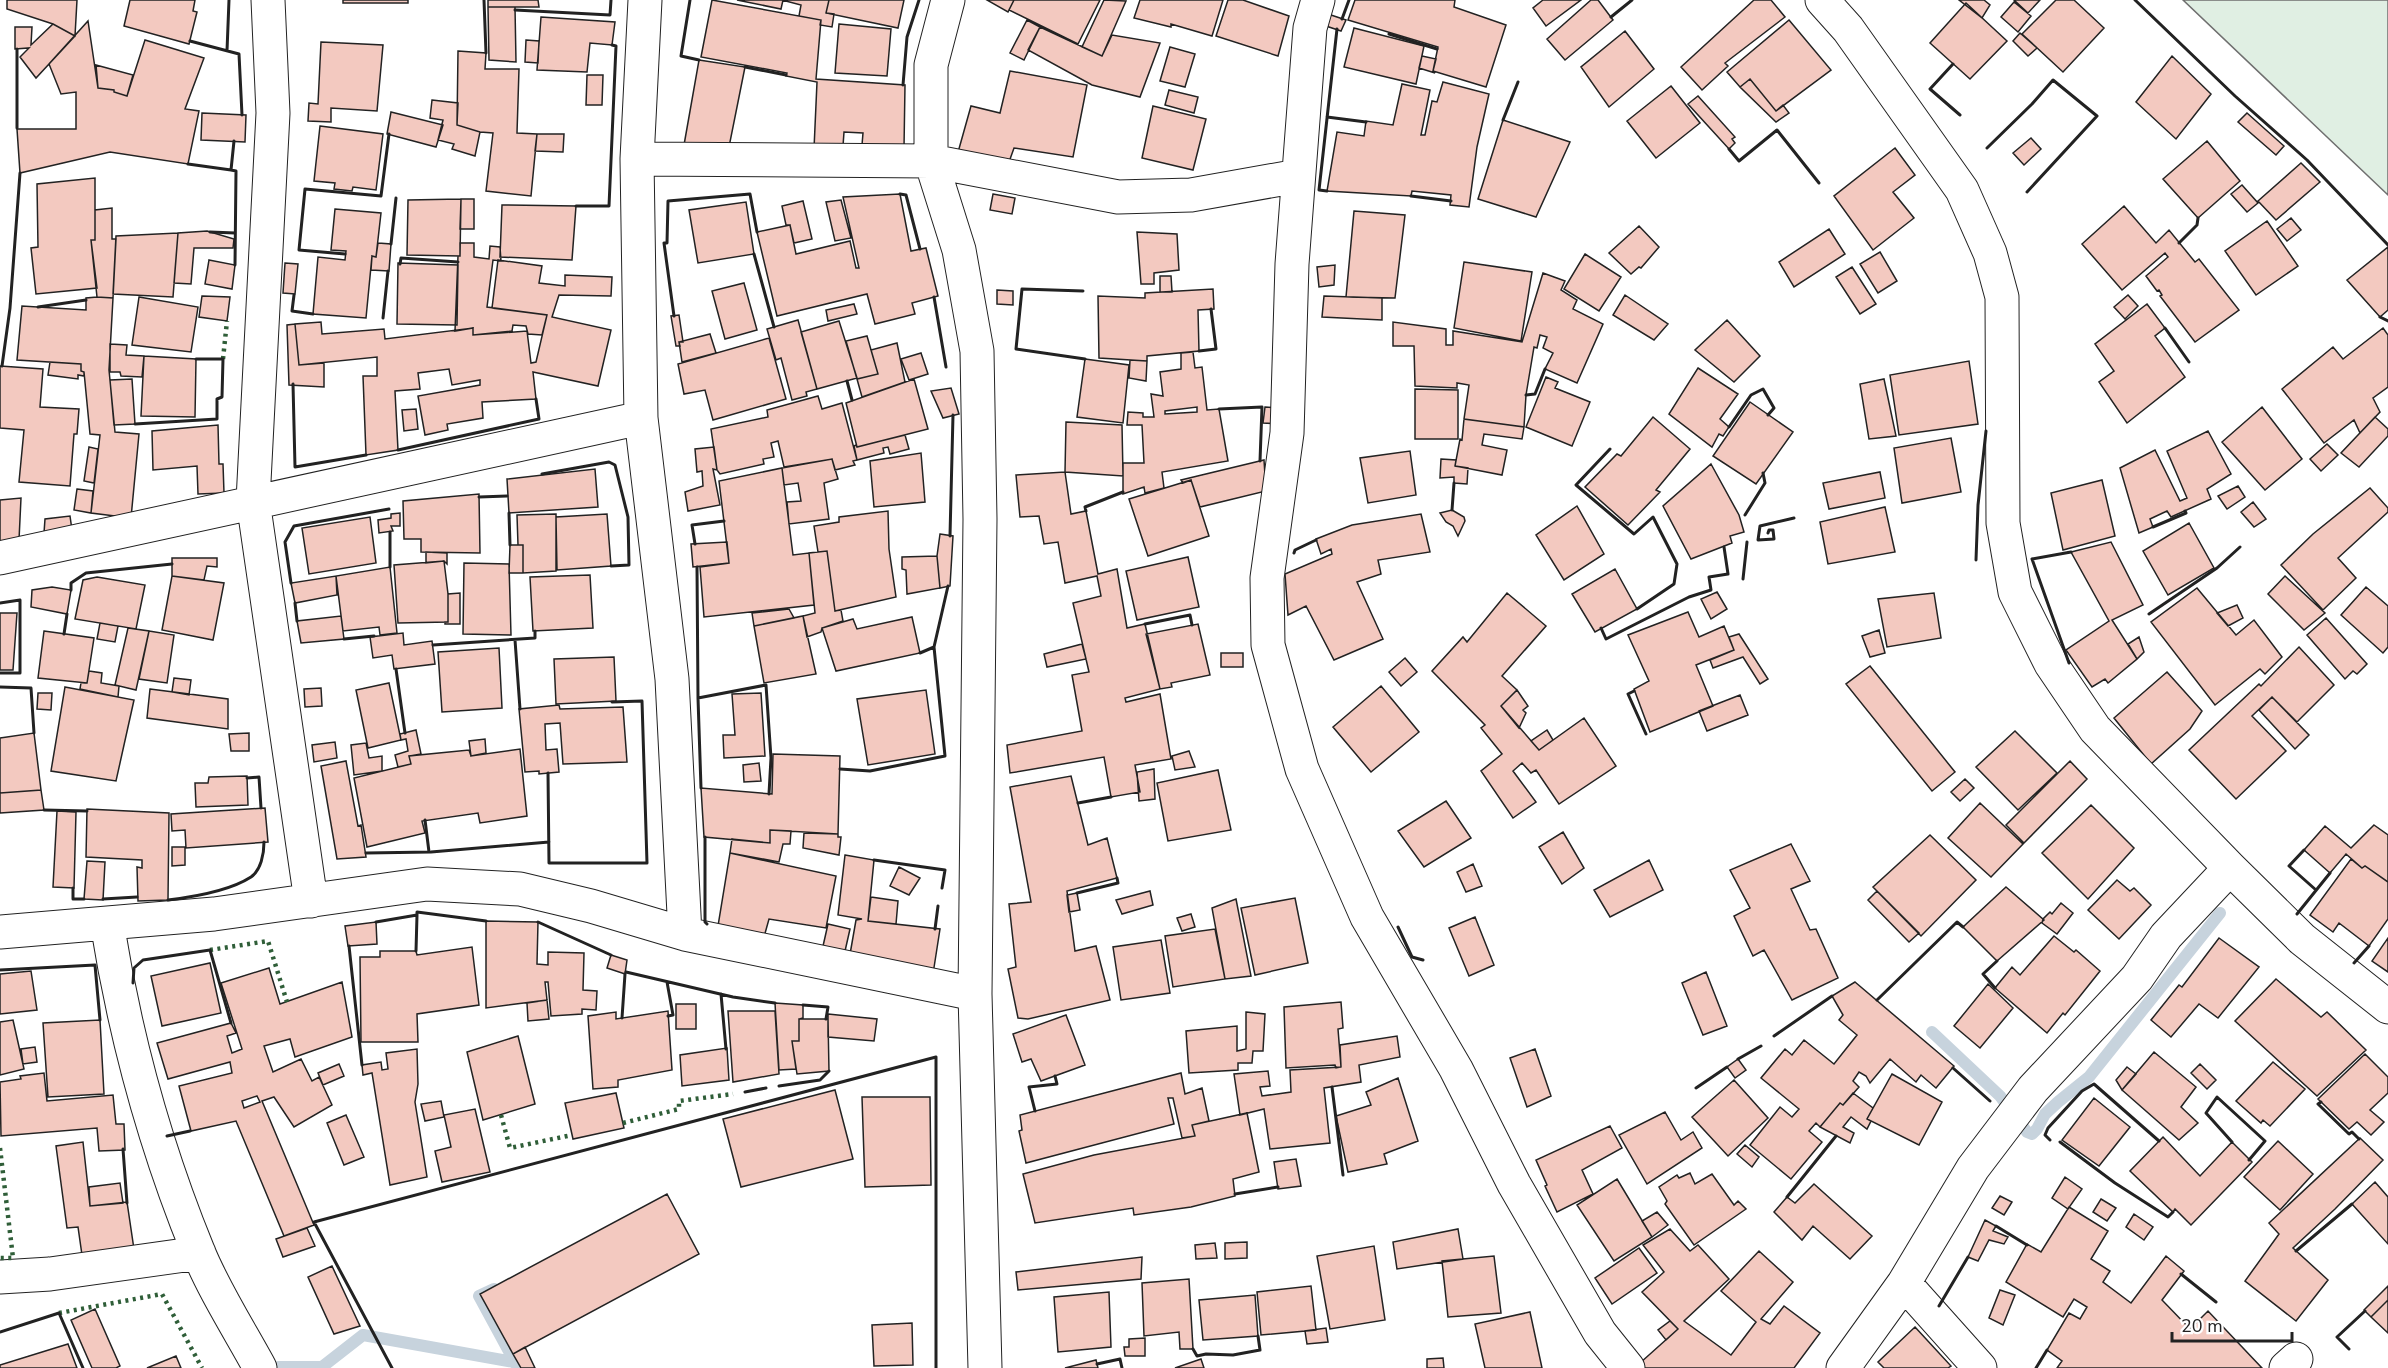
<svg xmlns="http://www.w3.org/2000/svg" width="2388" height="1368" font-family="'Nunito Sans',sans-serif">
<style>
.green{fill:#e0efe3;stroke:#6f6f6f;stroke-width:1.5}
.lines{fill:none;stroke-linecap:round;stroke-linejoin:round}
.stream{stroke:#c7d3dd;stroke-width:12}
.building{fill:#f3c9c0;stroke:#222;stroke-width:1.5;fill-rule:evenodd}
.minor-casing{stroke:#222;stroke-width:35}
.minor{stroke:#fff;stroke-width:33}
.hedge{stroke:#2f5e38;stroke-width:4.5;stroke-dasharray:3 4.5;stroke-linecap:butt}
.wall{stroke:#222;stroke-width:3}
</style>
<rect width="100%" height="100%" fill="#fff"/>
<path class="green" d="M2183 0H2388V195Z"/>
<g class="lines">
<path class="stream" d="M1932 1032 2000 1096 2027 1132 2032 1134 2037 1129 2045 1114 2058 1102 2089 1077 2220 913
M494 1289 479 1296 518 1368
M278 1367H322L363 1335 514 1362"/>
</g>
<path class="building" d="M7 0H77L75 36 53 24 7 9Z
M130 0H195L193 11 197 12 189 44 124 26Z
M343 0H408V3H343Z
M488 0H538L539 7H488Z
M712 0 821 20 816 79 905 85 904 148 862 145 863 133 844 132 843 146 814 149 817 82 786 76 787 73 701 57Z
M737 0H783L781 9Z
M782 0H829L826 13 834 14 832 27 820 25 821 20 799 16 801 5Z
M829 0H904L898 28 826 13Z
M987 0H1014L1008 12Z
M1014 0H1100L1078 44 1009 10Z
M1104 0 1126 1 1102 56 1082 47Z
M1140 0H1223L1212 36 1171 24V27L1134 18Z
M1228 0H1243L1289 16 1278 56 1216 36Z
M1355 0H1455L1454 7 1506 25 1486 87 1433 71 1438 47 1348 20Z
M1543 0H1581L1546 26 1533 8Z
M1591 0H1598L1613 20 1565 60 1547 39Z
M1754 0H1771L1785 17 1725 63 1728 66 1702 90 1681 67Z
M1959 0H1984L1990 5 1982 18Z
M2014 0H2040L2028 13Z
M2056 0H2074L2104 28 2063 72 2022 34Z
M2014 2 2031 16 2018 32 2001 17Z
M1966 3 2007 41 1970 79 1930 43Z
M488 7H515L516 62 489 60Z
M1331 15 1346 20 1341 31 1326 26Z
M541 17 615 22 612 45 590 43 587 72 537 70Z
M1027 20 1040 27 1024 60 1010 53Z
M1789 20 1831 70 1776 111 1750 79 1740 87 1727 72Z
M88 21 98 88 114 90V92L127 96 145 40 204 58 185 109 199 111 188 164 110 152 20 173 17 129H76V92L61 94 49 64Z
M53 24 75 36 36 78 20 57 29 48 15 49V27H32L31 45Z
M839 24 891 29 887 76 835 73Z
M1040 27 1102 56 1112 35 1160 43 1140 97 1092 85 1028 50Z
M1354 28 1424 46 1416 84 1344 67Z
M1625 31 1654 69 1609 107 1581 67Z
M2020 33 2037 48 2028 56 2013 41Z
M526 40 539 41 538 63 525 62Z
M321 42 383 45 377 111 331 108V122L308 121 309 103 318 104Z
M1170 47 1195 54 1185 87 1160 81Z
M458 51 486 53 485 69H519L517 133 537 134 531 196 486 191 493 133 480 132 457 125Z
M1422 56 1436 59 1433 71 1435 73 1419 68Z
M2172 56 2211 94 2176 139 2136 102Z
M699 60 745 67 728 152 684 145Z
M96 65 133 75 127 96 114 92V90L98 88Z
M1010 71 1087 85 1073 157 1014 148 1009 162 955 163 971 106 1000 113Z
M587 75H603L602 105H586Z
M1750 79 1776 111 1783 105 1789 113 1776 122 1740 87Z
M1443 82 1489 94 1477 147 1469 207 1450 205 1451 195 1412 191 1411 196 1327 191 1337 132 1364 136 1366 121 1393 125 1402 84 1430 90 1421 135H1425L1432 101 1437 102Z
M1671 86 1700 123 1656 158 1627 121Z
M1169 90 1198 97 1194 113 1165 105Z
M1698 96 1735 137 1732 139 1735 143 1729 149 1688 104Z
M432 100 458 103 457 125 480 132 475 156 452 149 454 144 438 140 443 120 430 118Z
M1153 106 1206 119 1193 170 1142 158Z
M391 112 443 125 436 147 387 134Z
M202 113 246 115 245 142 201 140Z
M2247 113 2284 146 2276 155 2238 122Z
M1503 120 1570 142 1536 217 1478 199Z
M320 126 383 134 376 190 353 187 352 191 334 189 335 183 314 181Z
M537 134H564L563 152 535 151Z
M2031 138 2041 149 2024 165 2013 153Z
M2207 141 2240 181 2198 218 2163 179Z
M1895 148 1915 175 1893 192 1914 218 1873 250 1834 196Z
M2301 163 2320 182 2276 220 2258 201Z
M95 178V240H91L97 288 36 294 31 248 38 247 37 184Z
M2242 185 2258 203 2247 212 2231 194Z
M900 194 911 251 926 248 938 296 912 303 915 314 875 324 867 294 777 316 757 232 790 225 796 254 850 241 856 268H859L843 197Z
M993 194 1015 198 1012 214 990 210Z
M461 199H474V229H460Z
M461 199 460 256 407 255 408 200Z
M841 200 851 238 835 241 826 202Z
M803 201 812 239 794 243 790 225H786L782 206Z
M746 202 754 254 698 263 689 210Z
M502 205 576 206 572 260 500 257Z
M2124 206 2156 243 2169 230 2195 262 2199 259 2239 310 2195 342 2160 296 2162 295 2159 290 2157 291 2146 276 2168 257 2165 253 2122 290 2082 244Z
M112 208V239H116L113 298 97 297 91 240H95V210Z
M335 209 381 213 376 257 372 256 366 318 313 314 318 257 345 260 346 251 331 250Z
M1354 211 1405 215 1395 298 1346 297Z
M2291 218 2301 230 2287 241 2277 229Z
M2267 221 2298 266 2256 295 2225 251Z
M1639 226 1659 247 1641 268 1639 267 1631 274 1609 253Z
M1829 229 1845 254 1794 287 1779 262Z
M207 231 234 239 233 248H194L191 284 174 283 178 233Z
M1137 232 1177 234 1179 270 1154 273V284H1141Z
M178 233 173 297 113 294 116 236Z
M378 243 391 244 389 271 371 270 372 256 376 257Z
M460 243H474V257L489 259 490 246 500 247 501 261 493 260 487 307 547 315 542 335 528 334 526 326 513 325 512 331 473 335V328L455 331 458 256H460Z
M2388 247V310L2380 317 2347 280Z
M1880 252 1897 281 1878 293 1860 264Z
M1585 254 1621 277 1599 311 1564 289Z
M209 260 235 265 232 289 205 284Z
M498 260 542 266 539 283 565 286V275L612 277 611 296 559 295 552 317 611 330 598 386 533 372 536 399 482 402 483 418 447 424 448 430 425 435 418 396 480 385V380L452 385 449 369 418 373 420 389 395 391 398 450 366 455 363 376H377V357L299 365 295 324 321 322 322 334 384 329 385 339 473 328V335L527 331 531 363 536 362 547 315 492 308Z
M1464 262 1532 272 1521 341 1454 328Z
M285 263 298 264 295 294 283 293Z
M398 263 458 265 457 325 397 324Z
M1335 265 1334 285 1319 287 1317 267Z
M1852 267 1876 304 1860 314 1836 277Z
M1543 273 1565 281 1561 290 1577 300 1573 309 1603 324 1577 383 1545 369 1553 353 1543 348 1547 337 1540 335 1537 348 1534 347 1526 395 1524 427 1464 419 1469 385 1457 383V388L1415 386 1414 346H1393V322L1446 329V345H1453V331L1522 342Z
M1160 276H1171L1172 292H1160Z
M744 283 757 330 725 339 712 291Z
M1213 289 1214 309 1198 310 1199 351 1147 356V361L1099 358 1098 296 1145 298V293Z
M997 290 1013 291V305L997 304Z
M1625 295 1668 324 1654 340 1613 315Z
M2128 295 2138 306 2125 319 2114 307Z
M202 296 230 297 227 321 199 317Z
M1324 296 1382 298V320L1322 317Z
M97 297 113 298 109 370 115 432 139 434 131 518 91 513 100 435 90 434 84 372 81 371V364L17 360 22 306 86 310V298Z
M139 297 198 307 191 352 132 345Z
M854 304 857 314 828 321 826 310Z
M2147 304 2165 328 2155 336 2185 377 2127 423 2099 382 2114 371 2095 344Z
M679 315 683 342H679L680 346H676L671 316Z
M798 320 817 389 806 392 807 396 792 400 781 358 776 360 767 329Z
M1727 320 1760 356 1734 382 1695 350Z
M839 321 857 378 817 389 801 332Z
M295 324 299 365 324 363V387L289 385 287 325Z
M2383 328 2388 335V387L2373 398 2380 412 2360 433 2354 420 2324 443 2282 389 2333 347 2343 359Z
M710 334 716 353 682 362 679 342Z
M867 336 878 374 857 379 846 341Z
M769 338 786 399 713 420 705 390 684 394 678 364Z
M897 343 905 382 862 397 857 379 878 374 871 350Z
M110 344 127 345 126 355 144 356 142 377 121 376 120 372H110Z
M1193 352 1195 368 1202 367 1207 410 1219 409 1228 461 1162 472 1164 488 1145 493 1144 487 1123 494V463H1144L1142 425H1127L1128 412 1143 413V417H1154L1151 394 1163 396 1160 372 1181 369V353ZM1197 407V412L1165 414V411Z
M921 353 928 374 909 380 901 359Z
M144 356 196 359 195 417 141 416Z
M1085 359 1129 365 1123 423 1077 417Z
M1130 360 1147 361 1146 381 1129 378Z
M1969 361 1978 424 1899 435 1890 375Z
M50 362 81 364V371L84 372V376L78 375V379L48 375Z
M0 366 43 369 40 407 79 409 77 434H74L70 486 19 482 24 430 0 428Z
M1698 368 1738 394 1720 419 1729 427 1723 436 1719 434 1712 447 1669 414Z
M1546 377 1558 382 1555 388 1590 402 1572 446 1526 427Z
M132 379 135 424 114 425 110 380Z
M914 379 928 429 857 447 846 403Z
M1884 379 1896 436 1869 439 1860 384Z
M951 388 959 414 943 418 931 391Z
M1415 389 1458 390V439H1415Z
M818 396 822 409 842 403 857 460 853 461 855 465 835 470 832 459 784 467 778 441 771 443 774 457 763 459 764 464 720 474 717 470 711 429 768 417 767 410Z
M1750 402 1793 432 1756 484 1713 456Z
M1265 407 1279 408 1278 424 1263 423Z
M2262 407 2302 459 2265 490 2222 442Z
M416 409 418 429 404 431 402 410Z
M1653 417 1690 449 1656 490 1660 492 1628 525 1585 487 1617 454 1621 456Z
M2375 417 2388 429V436L2359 467 2341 453Z
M1464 419 1524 427 1522 439 1484 434 1482 445 1507 450 1502 475 1455 466 1460 439 1462 440Z
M1066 422 1122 425 1123 476 1065 472Z
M218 425 219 464H223L224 493 198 494 197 466 153 470 152 431Z
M2208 431 2231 474 2207 489 2211 499 2171 517 2167 511 2150 519 2153 527 2139 533 2120 468 2155 450 2180 501 2187 498 2167 451Z
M905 435 909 449 890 454 888 447 883 448 884 453 857 460 854 446 856 445 857 447Z
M1951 438 1961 492 1902 503 1894 448Z
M2327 444 2338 455 2321 471 2310 459Z
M89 447 98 449 94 483 84 481Z
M714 447 717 470 713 469 720 505 688 511 685 492 703 486 702 471 697 472 695 449Z
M1410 451 1416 495 1368 503 1360 458Z
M921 453 925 502 874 507 870 461Z
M832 459 838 479 824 483 829 519 789 524 787 502 801 501 798 483 784 485 782 468Z
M1441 459 1456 460 1455 466 1468 468 1467 484 1454 483V477L1440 478Z
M1264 460 1266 491 1200 507 1191 480 1183 483 1181 480Z
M1711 464 1739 515 1744 532 1730 536 1732 543 1691 559 1663 506Z
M782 468 793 555 809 553 814 605 704 617 700 567 729 563 719 481Z
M595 469 598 507 509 513 507 479Z
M1065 472 1071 514 1086 511 1098 574 1117 569 1127 628 1145 624 1160 689 1125 698 1126 702 1160 694 1171 759 1135 765 1140 792 1111 797 1104 757 1010 773 1007 745 1082 731 1072 675 1089 672 1073 603 1101 596 1097 576 1065 583 1058 542 1044 544 1039 516 1020 517 1016 475Z
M1880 472 1885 498 1829 509 1823 483Z
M1191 480 1209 536 1148 556 1129 499Z
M2102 480 2115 536 2063 550 2051 493Z
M2238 486 2245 497 2227 509 2218 496Z
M2370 488 2388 508V512L2338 558 2356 578 2323 610 2281 565 2313 534Z
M77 489 93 491 91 513 74 510Z
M479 494 480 553 421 552V539H404L403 501Z
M21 498 19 540 0 542V500Z
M2253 502 2266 519 2254 527 2241 512Z
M1577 506 1604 554 1564 580 1536 535Z
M1885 507 1895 552 1828 564 1820 522Z
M1452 510 1464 517 1465 521 1458 536 1453 526 1446 522 1440 513Z
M888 511 889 549 896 597 835 611 827 551 818 552 814 526 839 522V517Z
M400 513V526H391L393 531 379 533 378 520 391 518V514Z
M556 514V571L523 573V545H518L517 515Z
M607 514 611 566 557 570 556 517Z
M1421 514 1430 552 1378 560 1381 574 1357 582 1383 639 1334 660 1306 606 1288 615 1285 574 1332 554 1331 549 1321 554 1316 539 1352 525Z
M70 516 72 530 44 533 45 519Z
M370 517 376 563 309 574 302 528Z
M2189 523 2214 568 2168 595 2143 551Z
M940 534 953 536 950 586 940 588 937 556Z
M727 542 729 563 693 567 691 544Z
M2111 542 2143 605 2112 620 2137 659 2108 683 2105 679 2092 687 2066 650 2109 621 2071 552Z
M510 545H523V573H509Z
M827 551 835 611 841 610 843 621 822 628 821 632 807 637 803 616 815 613 809 553Z
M426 552 447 553V564L444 561 426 563Z
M937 556 940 588 907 594 906 570 902 569V557Z
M1188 557 1199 607 1137 620 1126 571Z
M172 558H217V567L207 566 204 580 172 576Z
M444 561 448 594V622L398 623 394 565Z
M464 563 509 564 511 635 463 634Z
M390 567 397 633 380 635 379 627 343 631 336 576Z
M1615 569 1637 609 1595 632 1572 594Z
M590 575 593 628 533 631 530 577Z
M172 576 224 583 213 640 162 630Z
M336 576 337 595 295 603 291 583Z
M2285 576 2325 613 2304 630 2268 594Z
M97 577 145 585 136 629 75 619 83 580Z
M52 587 71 590 67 614 31 607 32 590Z
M2366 587 2388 606V647L2383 653 2341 615Z
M2197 588 2236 635 2254 620 2282 657 2265 674 2260 669 2215 705 2151 622Z
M1717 592 1727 609 1711 619 1701 599Z
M460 593V624H445V622H448V594Z
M1507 593 1546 626 1502 676 1517 690 1501 706 1539 750 1584 718 1616 766 1559 804 1536 770 1531 773 1522 763 1513 771 1536 802 1513 818 1481 771 1502 754 1481 728 1485 725 1432 671 1463 637 1467 642Z
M1934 593 1941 638 1887 647 1878 599Z
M2237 605 2243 618 2228 626 2217 613Z
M789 609 794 618 754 626 752 613Z
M1688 612 1699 637 1724 626 1734 650 1696 665 1713 706 1650 732 1634 689 1649 681 1628 635Z
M0 613H17L13 670H0Z
M341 616 344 639 301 643 297 621Z
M803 616 816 674 764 683 754 626Z
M912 617 920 653 836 671 822 628 853 619 857 629Z
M2326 618 2367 664 2357 674 2353 671 2345 679 2307 635Z
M100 623 118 626 115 642 97 639Z
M1198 624 1210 675 1171 683 1172 687 1160 689 1146 634Z
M128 628 149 631 136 690 115 685Z
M1879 630 1885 653 1870 657 1862 636Z
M44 631 94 638 87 683 38 678Z
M149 631 174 635 167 683 139 679Z
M403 633 404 645 432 641 435 664 394 669 392 655 373 658 370 637Z
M1739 634 1768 679 1760 684 1743 657 1713 668 1710 660 1734 650 1729 637Z
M2139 637 2144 652 2137 659 2128 644Z
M1082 644 1086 659 1047 667 1044 654Z
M2299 647 2334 685 2297 722 2272 697 2252 716 2286 751 2236 799 2189 750 2259 684 2261 686Z
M499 648 502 708 442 712 438 652Z
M1221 653H1243V667H1221Z
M614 657 616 701 556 704 554 659Z
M1405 658 1417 672 1401 686 1389 672Z
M1870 666 1955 772 1932 791 1846 684Z
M89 671 102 673 101 683 119 686 118 697 80 689 81 683H87Z
M2167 672 2202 711 2190 729 2151 764 2114 718Z
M174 678 191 680 189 695 172 692Z
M389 683 401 740 368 748 356 690Z
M1381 686 1419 732 1371 772 1333 727Z
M65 687 134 700 116 781 51 771Z
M321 688 322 706 305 707 304 689Z
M150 689 228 699V729L147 718Z
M926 690 935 754 868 765 857 699Z
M1517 690 1528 706 1523 710 1526 713 1519 728 1501 706Z
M38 693H52L51 710 37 709Z
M761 693 765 756 724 758 723 735H735L732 694Z
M1740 695 1748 715 1707 731 1699 711Z
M2272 697 2309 735 2295 749 2259 710Z
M559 705 560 709 623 707 627 762 563 764 560 723 545 724 546 750 557 749 559 772 539 774V771L525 772 519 709Z
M416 730 421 754 409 756 411 764 398 767 395 755 408 751 406 739 401 740 400 734Z
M1547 730 1553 740 1539 750 1531 741Z
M2015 731 2057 773 2018 810 1976 767Z
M34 733 41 790 0 793V738Z
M249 733V751H231L229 734Z
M485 739 486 753 471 756 469 741Z
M335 742 337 758 314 762 312 745Z
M366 743 369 758 382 756V771L354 775 351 745Z
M520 749 527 816 480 823 478 813 422 821 425 833 367 847 354 778 411 764 409 756 469 750 471 756Z
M1189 751 1195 767 1175 770 1172 756Z
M773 754 840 756 838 834 770 830V843L704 837 701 788 772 794Z
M346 761 358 826 361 825 366 857 337 859 321 766Z
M2070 761 2087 779 2024 843 2006 825Z
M759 763 761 781 744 782 743 765Z
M1154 769 1155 799 1139 801 1137 772Z
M1218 770 1231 830 1168 841 1157 783Z
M247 776 248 805 196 807 195 783H208L209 777Z
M1071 776 1088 845 1107 838 1117 878 1067 891 1075 951 1096 946 1110 1000 1028 1019 1018 1018 1008 969 1016 967 1009 904 1031 902 1010 787Z
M1965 779 1974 788 1960 801 1951 792Z
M41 790 44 810 0 813V793Z
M1446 801 1471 838 1424 867 1398 831Z
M1980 803 2023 844 1991 877 1948 838Z
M2091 805 2134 848 2088 899 2042 853Z
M265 808 268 842 186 848 185 830 172 831 171 814Z
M87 809 169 813 168 900 138 901 137 867 142 868V860L86 857Z
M57 811 76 812 74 888 53 887Z
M2374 825 2388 835V882L2365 866 2362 868 2346 854 2330 873 2304 850 2325 826 2351 848Z
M770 830 791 831 790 844H783L779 862 730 853 732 839 770 843Z
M1563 832 1584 868 1562 884 1539 847Z
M804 833 838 834V837H841L839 855 803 848Z
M1930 835 1976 880 1921 936 1873 887Z
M1791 844 1810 881 1791 889 1810 930 1816 929 1838 978 1792 1000 1764 950 1753 956 1734 916 1750 908 1730 870Z
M172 847H185V865L172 866Z
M730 853 836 876 826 928 769 919 764 937 718 926Z
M845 855 874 860 868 921 940 929 933 974 849 960 856 920 862 919 838 915Z
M2351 859 2362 868 2365 866 2388 882V919L2369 946 2339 923 2333 932 2310 915Z
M1649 860 1663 890 1610 917 1594 890Z
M87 861 105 862 103 900 84 899Z
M1473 864 1482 886 1466 892 1457 872Z
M899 867 920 878 909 895 890 886Z
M2117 880 2130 891 2134 888 2151 905 2119 939 2088 910Z
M2006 887 2044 920 1997 961 1963 927Z
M1150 891 1153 905 1122 914 1116 900Z
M1877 891 1919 933 1909 942 1868 900Z
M1077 893 1080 910 1069 912 1067 895Z
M871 897 898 901 896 924 868 921Z
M1295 898 1308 963 1255 975 1241 908Z
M1236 899 1251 976 1225 979 1212 908Z
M2061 903 2073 913 2057 934 2042 923 2043 919 2050 912 2052 914Z
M1191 914 1195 927 1182 931 1177 918Z
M1475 917 1494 965 1469 976 1449 928Z
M486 921 538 922 537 964 548 965V952L584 953 583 990 597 991 596 1010 582 1009V1014L551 1016 548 982H545L547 1000 486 1008Z
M376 922 377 944 348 946 345 926Z
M828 924 850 929 843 960 821 955Z
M1215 929 1225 979 1173 987 1165 936Z
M2054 936 2074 952 2076 950 2100 971 2065 1015 2063 1013 2047 1033 1995 988 2012 967 2020 975Z
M2219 938 2259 967 2218 1018 2199 1004 2171 1037 2151 1020 2179 985 2182 987Z
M2388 938V972L2372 961Z
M1161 940 1170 993 1121 1000 1113 947Z
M472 947 479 1005 417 1014 418 1042H361L360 957H380V951H416L417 955Z
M611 955 627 960 625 974 607 968Z
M210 963 221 1013 162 1026 151 976Z
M269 968 280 1004 342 982 352 1037 295 1057 290 1039 264 1046 273 1072 301 1059 312 1081 319 1077 332 1105 294 1127 274 1097 262 1101 314 1225 284 1236 236 1121 191 1131 179 1086 232 1073 230 1062 168 1079 157 1043 231 1023 236 1033 227 1036 232 1053 242 1049 221 983ZM257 1096 260 1102 244 1108 242 1101Z
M31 971 37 1010 0 1014V974Z
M1706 972 1727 1026 1703 1035 1682 983Z
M2276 979 2321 1017 2327 1012 2366 1050 2317 1096 2235 1021Z
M1855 982 1954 1066 1936 1088 1921 1075 1916 1082 1890 1059 1870 1083 1866 1076 1859 1072 1853 1081 1859 1087 1843 1105 1840 1103 1820 1127 1816 1123 1809 1131 1822 1142 1791 1179 1750 1145 1780 1107 1792 1117 1799 1109 1761 1078 1785 1049 1792 1055 1804 1040 1834 1064 1857 1035 1839 1020 1843 1015 1832 996Z
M1988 984 2013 1008 1980 1048 1954 1026Z
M547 1000 549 1019 528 1021 527 1003Z
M1341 1002 1343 1028 1338 1029 1341 1067 1336 1068 1335 1065 1286 1068 1284 1007Z
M775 1003 803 1005V1018L799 1019V1041H792L796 1069 779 1070Z
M676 1004H696V1029H676Z
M668 1011 672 1070 618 1080V1087L593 1089 588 1016 616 1012V1019Z
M728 1011H775L779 1074 733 1082Z
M1246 1012 1265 1014 1263 1051H1253L1252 1063H1238V1070L1189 1073 1186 1031 1237 1026V1051L1246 1049Z
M828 1014 877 1019 874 1041 828 1037Z
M1066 1015 1085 1065 1041 1081 1031 1059 1022 1062 1013 1034Z
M799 1019H828L829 1071 797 1074 792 1041H799Z
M13 1020 24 1069 0 1075V1022Z
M100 1020 104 1094 48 1097 43 1023Z
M518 1036 535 1104 483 1120 467 1052Z
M1397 1036 1400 1057 1359 1065 1361 1082 1324 1088 1330 1143 1270 1149 1264 1109 1240 1115 1234 1074 1268 1071 1270 1086 1260 1087 1262 1096 1291 1092 1290 1070 1341 1067 1340 1045Z
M35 1047 37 1062 23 1064 21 1049Z
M727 1048 729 1080 682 1086 680 1055Z
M417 1049 418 1084 415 1102 427 1177 390 1185 372 1073 363 1075 362 1065 381 1062 382 1070 388 1069 386 1053Z
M1535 1049 1551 1096 1527 1107 1510 1058Z
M2154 1052 2196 1087 2181 1107 2198 1123 2179 1140 2122 1090Z
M2365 1054 2388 1077V1093L2370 1110 2384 1122 2371 1135 2357 1122 2349 1129 2318 1099Z
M1738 1059 1746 1070 1735 1078 1727 1067Z
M2273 1062 2305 1089 2270 1126 2263 1120 2261 1123 2236 1101Z
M339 1064 344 1076 323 1085 318 1073Z
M2200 1064 2216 1080 2207 1089 2191 1073Z
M2127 1067 2136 1074 2122 1090 2116 1080Z
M44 1073 47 1101 113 1095 116 1124H124L125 1150 99 1151 97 1128 1 1136 0 1082 21 1079 20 1076Z
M1181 1073 1185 1094 1202 1088 1209 1121 1192 1125 1195 1136 1182 1138 1173 1098H1168L1174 1124 1026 1163 1019 1131 1022 1130 1020 1115Z
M1892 1074 1942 1102 1919 1145 1867 1119Z
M1398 1078 1418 1141 1384 1154 1387 1164 1348 1172 1336 1116 1371 1105 1366 1092Z
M1734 1080 1768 1118 1728 1156 1692 1117Z
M835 1090 853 1159 741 1187 723 1119Z
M616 1093 624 1128 573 1139 565 1103Z
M1853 1093 1873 1108 1867 1119 1871 1121 1867 1129 1851 1117 1843 1127 1854 1133 1850 1143 1820 1127 1840 1103 1843 1105Z
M862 1097H930L931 1185 865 1187Z
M2094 1098 2130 1127 2099 1166 2062 1140Z
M441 1101 444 1117 425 1121 421 1104Z
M475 1109 490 1172 442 1182 435 1151 451 1147 444 1115Z
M1665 1112 1681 1140 1693 1132 1702 1148 1647 1184 1619 1135Z
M1247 1113 1259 1172 1233 1179 1235 1196 1191 1207 1134 1215 1133 1208 1035 1223 1023 1174 1094 1155 1195 1136 1192 1125Z
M346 1115 364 1157 344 1165 327 1123Z
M1610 1126 1622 1148 1582 1170 1593 1194 1557 1212 1545 1186 1547 1185 1536 1160Z
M2163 1137 2200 1176 2232 1142 2252 1162 2191 1225 2175 1209 2173 1212 2130 1171Z
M2360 1138 2383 1160 2335 1209 2293 1248 2328 1280 2296 1321 2245 1281 2279 1234 2269 1223Z
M2278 1141 2313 1174 2280 1210 2244 1177Z
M83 1142 90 1206 127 1202 135 1256 83 1262 78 1227 67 1228 56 1146Z
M1745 1145 1759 1157 1752 1167 1737 1154Z
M1296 1159 1301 1186 1278 1189 1274 1162Z
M1690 1173 1695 1184 1712 1174 1734 1205 1738 1201 1746 1209 1694 1245 1665 1204 1667 1201 1659 1187 1677 1175 1679 1178Z
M2065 1177 2082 1189 2068 1209 2052 1198Z
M1617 1179 1652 1237 1614 1261 1577 1205Z
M2375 1182 2388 1197V1244L2352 1204Z
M120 1183 123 1203 90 1206 89 1187Z
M1814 1184 1872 1236 1850 1259 1813 1226 1802 1240 1774 1212 1787 1197 1795 1203Z
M667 1194 699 1254 513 1354 480 1294Z
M2000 1196 2012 1202 2004 1215 1992 1208Z
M2101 1199 2116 1208 2107 1221 2093 1212Z
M2069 1207 2108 1231 2091 1259 2110 1271 2103 1282 2131 1303 2166 1256 2184 1271 2162 1300 2190 1329 2208 1311 2262 1368H2057L2062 1361 2047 1350 2069 1313 2080 1319 2087 1307 2074 1299 2063 1317 2006 1282 2027 1244 2041 1252Z
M1657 1212 1668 1225 1652 1237 1642 1221Z
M2134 1214 2153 1227 2144 1240 2126 1227Z
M1985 1220 1996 1226 1993 1231 2008 1237 2004 1244 1989 1240 1978 1261 1968 1257Z
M307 1228 315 1246 283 1257 276 1239Z
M1458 1229 1463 1259 1397 1269 1393 1242Z
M1670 1229 1690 1251 1698 1245 1729 1279 1684 1321 1731 1355 1756 1322 1721 1291 1759 1251 1793 1282 1761 1319 1770 1324 1784 1306 1820 1333 1794 1368H1644L1640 1363 1678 1329 1642 1292 1664 1272 1643 1245Z
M1247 1242V1258L1225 1259V1243Z
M1215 1243 1217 1258 1196 1259 1195 1245Z
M1374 1246 1385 1320 1330 1329 1317 1256Z
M1639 1248 1657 1273 1612 1304 1595 1278Z
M1494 1256 1501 1313 1448 1317 1442 1261Z
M1142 1257 1141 1279 1018 1290 1016 1272Z
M332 1266 360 1326 334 1334 308 1277Z
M1189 1279 1193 1349H1180L1179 1332 1144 1336 1142 1283Z
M1311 1286 1316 1330 1261 1335 1257 1292Z
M2388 1286V1300L2371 1317 2364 1310Z
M2000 1290 2015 1295 2003 1325 1989 1318Z
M1109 1292 1111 1347 1058 1352 1054 1297Z
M1255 1295 1258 1336 1203 1340 1199 1300Z
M2388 1300V1333L2371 1317Z
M95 1309 120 1366 116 1368H92L71 1320Z
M1530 1312 1542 1368H1485L1475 1324Z
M1670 1321 1678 1329 1666 1340 1658 1330Z
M912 1323 913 1365 874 1366 872 1325Z
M1915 1327 1951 1366 1948 1368H1884L1878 1362Z
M1326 1328 1328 1342 1307 1344 1305 1331Z
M1145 1338V1356H1125L1124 1347H1129V1339Z
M68 1344 77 1368H0V1365Z
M525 1347 535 1368H521L513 1354Z
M176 1356 181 1368H147Z
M1443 1358 1444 1368H1427V1359Z
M1201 1359 1204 1368H1175Z
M1096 1360 1098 1368H1065Z"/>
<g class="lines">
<defs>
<path id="minor" d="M268 0 273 113 253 501 311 901
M645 0 637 159 641 418 672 679 685 934
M948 0 931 65V161L959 250 977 351 980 519 975 994 985 1368
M1318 0 1310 28 1292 264 1287 433 1267 578 1268 645 1302 769 1367 917 1456 1069 1514 1184 1600 1333 1628 1368
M1822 0 1848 29 1962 190 1990 253 2002 297 2003 523 2015 592 2051 664 2095 729 2230 868 2302 939 2388 1007
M637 159 931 161 1118 197 1191 195 1298 176
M0 558 641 418
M107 923C125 1036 155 1146 198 1251 213 1289 240 1331 260 1368
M0 932 214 914 427 884 520 889 591 906 685 934 975 994
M0 1277 50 1274 199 1253
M1904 1283 1980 1368
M1843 1368 1904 1283 1973 1168 2033 1089 2137 978 2166 936 2230 868
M2286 1368 2296 1359"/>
</defs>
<use href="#minor" class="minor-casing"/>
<use href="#minor" class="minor"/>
<path class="hedge" d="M223 359 227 321
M210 950 268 941 287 1002
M501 1115 510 1148 572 1135
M623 1123 679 1109V1101L733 1094
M0 1148 13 1258H0
M59 1313 162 1294 202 1368"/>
<path class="wall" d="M484 0 486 53
M690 0 681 56 699 60
M2135 0 2235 96 2307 160 2388 245
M515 10 610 15 611 0
M1611 17 1632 0
M1342 19 1349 0
M1389 34 1437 49
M190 41 239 54 242 115
M17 49V128
M227 51 229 0
M1953 64 1930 89 1960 115
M745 67 786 75
M903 85 907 37 919 0
M1327 117 1366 122
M1503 120 1518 82
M1987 148 2032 104 2053 80 2097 116 2027 192
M1729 149 1739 161 1777 130 1819 183
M188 164 231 170 234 141
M231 170 236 171 235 265
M1327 191 1319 190 1337 29
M900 194 906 195 920 249
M1411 196 1451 201
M576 206H609L616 46 612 45
M210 232 235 233
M2179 243 2197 225 2198 218
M391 244 396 198
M345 254 299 250 305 189 381 196 389 134
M754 254 774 327
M400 264 401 258 458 262
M1083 291 1022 289 1016 349 1085 359
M294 295 292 311 313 314
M934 297 946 367
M38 307 86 300
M674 316 664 243H667L668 201 750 194 757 232
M2380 317 2388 321
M383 318 388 271
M2165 328 2189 362
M1199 351 1216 349 1211 309
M2 366 10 308 20 173
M847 381 852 400
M293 384 295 467 366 455
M1526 395 1535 394 1545 369
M1219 409 1262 407 1260 461
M135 424 217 419V399L222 397 223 359H196
M1729 427 1751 395 1763 389 1774 408 1768 415
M1610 449 1576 485 1634 534 1653 517 1677 564 1674 584 1637 609
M398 450 539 419 536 399
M542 474 609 462 615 465 628 517 629 565 611 566
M479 497 507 496
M1452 510 1454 483
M1086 511 1085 507 1123 492
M509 513 510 545
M1745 515 1765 483 1763 473
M2153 527 2186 513 2185 511
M1768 533 1769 530H1773L1774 539 1758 540 1760 526 1794 518
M950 536 953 415
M695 544 692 525 724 521
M1294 553 1295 550 1316 540
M1976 560 1978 505 1986 431
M390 567V532
M697 567 698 698 701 788
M1743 579 1747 542
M291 583 285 542 294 526 389 509
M71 590V583L86 573 172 564
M0 603 20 600V673H0
M295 603 297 621
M2149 614 2217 568 2240 547
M1145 624 1190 615 1192 625
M1601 628 1606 639 1689 597 1711 590 1709 577 1728 574 1724 547
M64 634 67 614
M344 639 374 636
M515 640 520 709
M433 645 535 638V631
M920 653 934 647 948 586
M2069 663 2032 559 2071 552
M396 669 405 733
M0 687 31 688 34 733
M1634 691 1628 694 1646 734
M698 698 766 685 771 758 769 794
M840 769 870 771 945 756 934 647
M548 773 549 863H647L642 701 612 702
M247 778 259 777 261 808
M1078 803 1111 797
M44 810 87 811
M425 820 429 852
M705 837V922L707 924
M2304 850 2289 866 2316 890
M366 853 431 852 549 842
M874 860 945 870 942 888
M73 888V899H84
M1077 893 1118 883 1117 878
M103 899 137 897
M168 900C193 897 231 890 251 877 261 870 264 854 264 842
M2297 914 2330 873
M376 922 417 915V912L486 921
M538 922 611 955
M1398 927 1412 957 1423 960
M935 929 938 906
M349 946 362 1065
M416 951 417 915
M2354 963 2369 946
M0 970 95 965 100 1020
M626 972 733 997 775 1003
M667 982 673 1015 668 1016
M133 983 134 968 143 960 210 950 231 1023
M1995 988 1983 974 1997 961
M721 994 726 1049
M1877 1000 1957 922 1963 927
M803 1005 828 1007 826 1019
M622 1018 625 974
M1774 1036 1832 996
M1738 1059 1761 1046
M1953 1068 1990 1101
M779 1086 820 1080 829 1071
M1332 1087 1343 1175
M1696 1088 1727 1067
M745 1092 766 1088
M2321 1102 2318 1104 2349 1134 2352 1132 2359 1139
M1035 1111 1029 1087 1057 1084 1055 1076
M167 1136 190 1131
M2050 1140 2045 1135 2048 1128 2082 1091 2094 1084 2159 1141
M2060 1142 2115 1183 2168 1217 2173 1212
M2232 1142 2206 1113 2217 1097 2265 1141 2249 1160
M123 1149 127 1203
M1235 1194 1278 1187
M1787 1197 1836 1136
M1996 1226 2027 1245
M2296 1251 2352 1204
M2181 1274 2216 1302
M1939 1306 1968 1257
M0 1332 59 1313 83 1368
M1193 1349 1197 1356 1206 1354 1233 1355 1260 1350 1258 1336
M2349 1349 2337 1337 2365 1311
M1097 1364 1120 1359 1122 1368
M392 1368 314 1222 936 1057V1368
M2036 1368 2047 1350"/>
</g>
<path d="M2172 1332v9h120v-9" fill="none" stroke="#222222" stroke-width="3"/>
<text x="2181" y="1332" font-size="18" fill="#222222" stroke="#ffffff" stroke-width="4.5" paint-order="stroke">20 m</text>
</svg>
